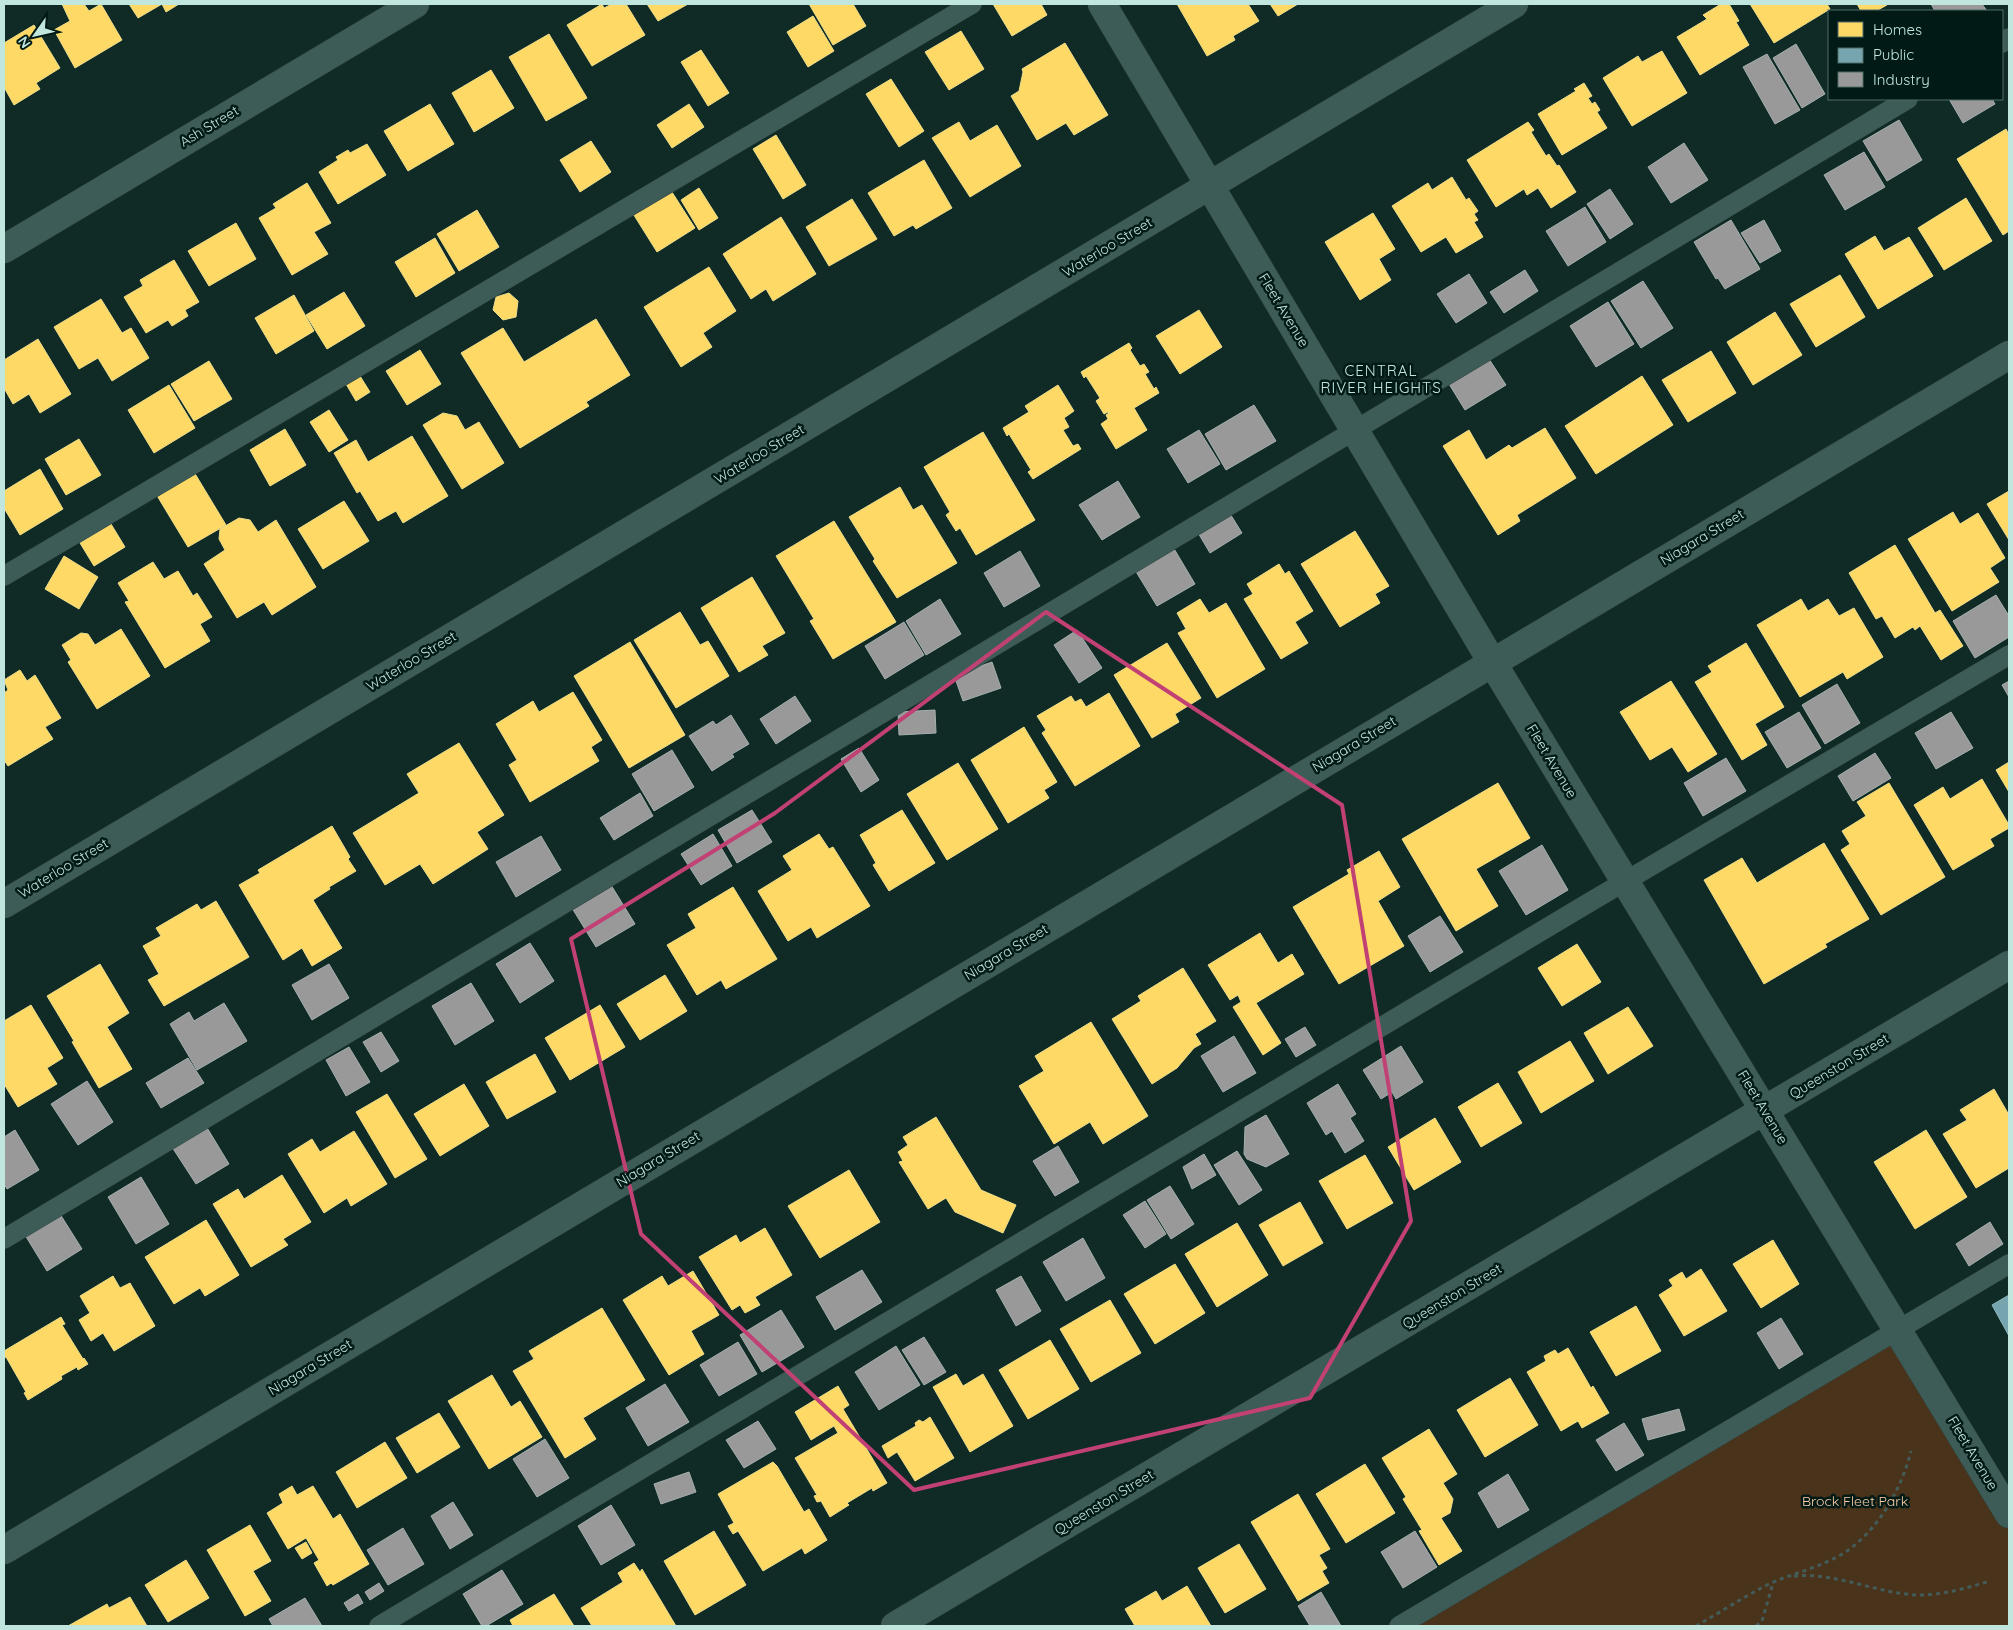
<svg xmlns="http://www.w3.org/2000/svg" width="2013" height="1630" font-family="Quicksand,sans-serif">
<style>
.green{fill:#4a331b}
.homes{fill:#ffd966;stroke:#ecdd8a}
.public{fill:#76a5af;stroke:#8cb8bd}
.industry{fill:#999;stroke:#a5b0ae}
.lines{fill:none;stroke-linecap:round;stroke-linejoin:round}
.lane-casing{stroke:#314541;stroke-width:20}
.street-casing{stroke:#314541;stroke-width:29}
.path{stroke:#445c58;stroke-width:3;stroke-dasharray:4 4;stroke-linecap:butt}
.lane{stroke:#3e5c57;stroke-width:19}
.street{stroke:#3e5c57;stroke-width:28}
.marked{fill:none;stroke:#c24175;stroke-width:4;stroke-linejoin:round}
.labels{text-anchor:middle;stroke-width:5;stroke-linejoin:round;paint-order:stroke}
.street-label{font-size:14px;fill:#c0e6de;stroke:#021a16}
.park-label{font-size:14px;fill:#fecea7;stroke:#021a16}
.neighbourhood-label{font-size:15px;letter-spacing:1px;fill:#c0e6de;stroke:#021a16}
</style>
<rect width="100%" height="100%" fill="#102a26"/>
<path class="green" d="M1898 1330 2009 1514V1626H1401Z"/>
<path class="homes" d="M62 4H84L89 11 101 4 122 40 75 68 54 30 70 21Z
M129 4H179L166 12 162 4 138 18Z
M602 4 604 8 612 4H626L645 35 592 66 567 25Z
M647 4H688L658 21Z
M809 4H853L866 26 833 45Z
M993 4H1041L1047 15 1012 36Z
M1177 4H1248L1259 21 1233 36 1235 40 1207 56Z
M1270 4H1298L1278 16Z
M1721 4H1729L1739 21 1736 22 1749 45 1700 75 1677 37 1707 19 1703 15Z
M1750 4H1827L1830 9 1774 43Z
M1857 4H1886L1887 5 1876 11H1861Z
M813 16 834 51 808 67 787 32Z
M34 25 60 68 36 83 40 89 14 105 4 87V43Z
M961 31 984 69 949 90 925 52Z
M549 34 587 98 546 121 509 57Z
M1065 43 1108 115 1074 135 1066 123 1037 140 1011 96 1019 91 1023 72 1022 69Z
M701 50 729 93 708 106 681 62Z
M1662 51 1687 93 1632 126 1603 78 1638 56 1642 62Z
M491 70 514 108 474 132 452 93Z
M891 79 924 131 899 147 866 94Z
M1584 83 1592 96 1588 98 1592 104 1595 102 1600 110 1597 112 1607 128 1562 155 1538 114 1576 91 1574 89Z
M430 104 454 144 408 171 384 131Z
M689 104 704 127 672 148 657 125Z
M959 122 970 141 997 125 1021 166 970 197 932 138Z
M1528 122 1534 130 1531 132 1546 156 1549 154 1557 166 1559 165 1576 192 1551 208 1538 188 1527 195 1524 189 1496 207 1467 160Z
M2006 129 2009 135V231L2003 235 1957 159Z
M776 135 806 185 783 199 753 149Z
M591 141 611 172 580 192 560 160Z
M367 144 386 175 338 204 319 172 338 160 336 157 348 150 350 153Z
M924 160 952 208 916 229 913 225 894 236 868 193Z
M1452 177 1466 200 1469 198 1478 211 1474 214 1478 220 1474 222 1483 237 1456 253 1446 237 1421 252 1392 206 1428 183 1432 190Z
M307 183 331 223 314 232 328 254 292 275 259 218 276 208 273 204Z
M699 188 718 218 699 230 681 200Z
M670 189 695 228 657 252 632 212Z
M1966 198 1992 241 1944 270 1918 228Z
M852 199 877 239 829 266 806 227Z
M477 210 499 247 459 271 437 234Z
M1373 213 1395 249 1379 259 1391 280 1360 300 1325 242Z
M781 217 816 274 773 301 766 289 751 299 723 254Z
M236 223 256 259 209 286 188 251Z
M1875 236 1884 251 1909 237 1933 276 1878 309 1845 254Z
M435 238 455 273 416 297 395 262Z
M174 260 199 302 185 310 188 316 172 326 168 320 146 333 124 297 143 286 140 280Z
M709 267 736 311 703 333 712 347 681 367 644 307Z
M1840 275 1865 317 1816 347 1790 304Z
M344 292 365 326 327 349 306 315Z
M509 293 518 301 516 317 503 320 493 310 496 297Z
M294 295 314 331 276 354 255 318Z
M101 299 122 333 131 328 149 358 112 381 98 358 79 369 54 327Z
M1199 310 1222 347 1180 374 1156 336Z
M1775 312 1802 355 1753 385 1727 342Z
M596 319 630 375 586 402 589 406 520 448 461 353 503 328 524 362Z
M38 339 71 394 40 413 29 394 13 404 4 388V360Z
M1129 343 1132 348 1130 350 1140 366 1144 364 1149 372 1145 374 1154 389 1156 387 1159 393 1134 408 1147 430 1116 449 1101 424 1108 419 1106 415 1109 413 1108 412 1104 414 1096 401 1100 398 1086 376 1084 378 1081 372Z
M420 350 441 384 407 405 386 371Z
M1711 351 1736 393 1688 422 1662 380Z
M209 361 232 399 194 421 171 384Z
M360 376 370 392 356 401 346 384Z
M1642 376 1673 425 1596 474 1565 426Z
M169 385 195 428 154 453 128 410Z
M1058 385 1074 411 1064 418 1069 427 1063 430 1073 446 1078 444 1081 449 1033 479 1028 472 1031 470 1009 434 1007 436 1003 428 1029 412 1025 406Z
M329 410 348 440 329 452 310 422Z
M443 413 457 416 465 430 479 422 504 463 462 489 423 425Z
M1545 428 1576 478 1517 515 1520 521 1498 535 1443 446 1469 430 1486 460 1509 445 1512 448Z
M285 429 306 465 270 486 250 450Z
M983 432 1035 520 976 555 960 528 956 531 946 515 950 512 924 467Z
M412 436 448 496 403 523 396 511 378 521 360 491 357 493 334 453 356 440 368 462Z
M79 439 101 475 66 495 45 459Z
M40 469 63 509 20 535 4 508V491Z
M194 472 226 525 188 547 156 494Z
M900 487 913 510 922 505 957 563 897 598 873 561 875 559 849 517Z
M2009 491V540L1987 504Z
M344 501 369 541 323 569 298 529Z
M1953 512 1960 524 1978 513 2005 558 1990 568 1999 582 1952 611 1908 539Z
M239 518 250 520 258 532 276 520 316 587 272 615 264 602 237 618 204 564 225 550 219 539 220 529Z
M834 521 896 622 833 659 810 621 814 619 776 556Z
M111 524 125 547 94 566 80 543Z
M1355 531 1389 586 1375 594 1380 603 1340 627 1301 564Z
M1895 545 1935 613 1940 610 1963 646 1941 660 1920 626 1915 630 1913 627 1895 638 1882 616 1876 619 1849 573Z
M64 556 98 577 79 609 45 589Z
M153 562 164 579 178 571 193 596 197 593 212 617 200 624 210 641 165 668 125 602 129 601 118 583Z
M1279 564 1285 574 1289 571 1313 611 1295 622 1308 643 1281 659 1244 599 1253 594 1247 584Z
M752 577 785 633 762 646 768 655 739 672 701 608Z
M1200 599 1209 613 1226 603 1265 669 1217 698 1178 633 1186 629 1177 613Z
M1801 599 1808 611 1828 599 1839 616 1854 608 1883 657 1847 679 1843 672 1800 697 1757 625Z
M680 612 700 645 708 641 729 676 676 708 634 640Z
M121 629 150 676 97 709 68 662 71 660 62 645 81 633 88 634 95 645Z
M630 642 685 735 629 768 574 676Z
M1167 643 1201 698 1175 714 1179 722 1152 738 1114 675Z
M1746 643 1784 707 1755 724 1767 745 1742 760 1695 682 1712 672 1708 666Z
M20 670 27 681 35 675 61 718 45 727 53 739 8 766 4 760V693L8 690 4 680Z
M1671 681 1717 754 1688 772 1672 747 1650 760 1620 712Z
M573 692 602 740 591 747 599 761 530 802 509 765 517 760 496 724 533 701 539 712Z
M1109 693 1140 746 1075 786 1042 733 1046 730 1037 716 1071 696 1075 702 1081 699 1086 707Z
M1024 727 1057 782 1044 790 1049 798 1008 823 971 760Z
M459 743 504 815 477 832 488 849 433 884 420 864 385 885 353 833 419 793 407 774Z
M2009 762V792L1996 770Z
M958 763 998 829 947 860 907 794Z
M1982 779 2009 825V828L1990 839 1994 846 1953 870 1914 805 1943 787 1950 799Z
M1498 783 1530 838 1476 869 1498 906 1456 931 1402 839Z
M1889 783 1945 877 1881 915 1841 850 1850 844 1842 831 1866 816 1857 802Z
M902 810 935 863 889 891 873 865 876 863 860 835Z
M332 826 350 857 348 859 356 871 329 887 330 889 313 900 342 948 312 966 302 948 283 960 239 885 260 873 258 870Z
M819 834 829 849 833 847 870 906 817 938 811 927 788 941 758 891 792 870 783 856Z
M1824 843 1869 919 1825 944 1827 947 1764 984 1704 880 1742 858 1757 883Z
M1379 851 1400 887 1378 901 1404 946 1339 984 1293 907 1349 874 1347 870Z
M733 887 777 959 726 989 721 980 697 995 667 945 696 928 688 914Z
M216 901 249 957 164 1006 148 980 159 974 143 946 161 936 156 928 197 904 201 910Z
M1260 933 1278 963 1292 954 1304 974 1256 1003 1281 1043 1263 1055 1233 1007 1241 1002 1238 995 1230 1000 1208 965Z
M1577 944 1601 982 1562 1006 1538 968Z
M100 964 129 1013 107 1027 132 1069 99 1088 72 1042 74 1041 47 996Z
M1183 968 1216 1021 1195 1034 1201 1044 1194 1048 1177 1068 1152 1084 1112 1019 1141 1001 1138 996Z
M665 975 687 1011 640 1040 617 1004Z
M31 1005 63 1058 47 1068 57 1084 18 1107 4 1084V1021Z
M600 1005 625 1047 570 1080 545 1038Z
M1628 1007 1653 1046 1608 1074 1584 1033Z
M1091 1022 1148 1116 1103 1144 1090 1122 1054 1144 1019 1086 1044 1071 1035 1056Z
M1570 1041 1594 1081 1541 1113 1518 1072Z
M535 1054 556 1092 507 1119 486 1082Z
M1498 1083 1522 1123 1481 1147 1458 1107Z
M464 1084 489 1126 440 1156 414 1114Z
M1994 1089 2009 1115V1168L1976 1188 1943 1134 1967 1120 1960 1110Z
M387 1094 427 1159 395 1178 356 1112Z
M936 1117 981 1190 1016 1205 1003 1233 955 1212 946 1198 928 1209 899 1162 903 1161 898 1152 908 1145 903 1137Z
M1435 1118 1461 1162 1414 1190 1388 1147Z
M1926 1130 1967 1197 1915 1229 1874 1162Z
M354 1131 387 1184 351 1206 347 1198 324 1213 288 1154 312 1139 320 1152Z
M1365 1155 1393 1203 1347 1229 1319 1181Z
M849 1170 880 1222 820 1258 788 1206Z
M282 1175 311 1222 283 1239 288 1245 251 1267 213 1204 238 1189 244 1199Z
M1300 1202 1323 1243 1283 1266 1259 1225Z
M206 1220 239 1275 205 1296 200 1288 174 1304 145 1257Z
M1237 1223 1268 1275 1217 1307 1185 1254Z
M765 1228 792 1275 755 1297 760 1305 745 1313 740 1305 732 1310 699 1257 736 1235 740 1243Z
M1773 1240 1799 1284 1761 1308 1733 1264Z
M1175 1264 1205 1313 1155 1344 1124 1294Z
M1701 1269 1727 1311 1684 1336 1659 1295 1673 1286 1669 1280 1682 1272 1686 1279Z
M693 1271 719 1315 691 1331 704 1354 669 1375 623 1300 662 1276 668 1286Z
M113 1276 120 1288 130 1283 155 1326 114 1351 103 1333 91 1341 79 1320 90 1313 80 1296Z
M1110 1300 1141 1353 1091 1382 1060 1329Z
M1636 1306 1661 1351 1616 1376 1590 1332Z
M602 1308 645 1380 583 1418 596 1439 565 1458 513 1371 534 1359 529 1351Z
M61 1317 65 1324 62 1325 83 1359 84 1358 88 1364 78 1370 77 1367 61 1376 62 1379 28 1400 24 1393 26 1392 6 1357 4 1358V1351Z
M1050 1340 1079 1389 1028 1419 999 1370Z
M1568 1348 1591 1388 1593 1386 1609 1413 1582 1428 1578 1421 1561 1431 1527 1372 1546 1361 1544 1356 1555 1350 1558 1354Z
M956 1374 963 1386 983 1374 1013 1426 970 1452 933 1387Z
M492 1375 511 1407 520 1401 542 1437 489 1469 448 1401Z
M1510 1378 1538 1425 1485 1457 1457 1410Z
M838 1386 849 1405 843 1409 887 1483 873 1491 872 1488 847 1503 849 1505 830 1517 821 1501 817 1502 814 1496 817 1495 795 1458 838 1433 834 1426 811 1440 795 1412Z
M439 1413 460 1447 417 1473 396 1438Z
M930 1417 954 1458 915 1481 897 1452 888 1458 882 1446 916 1426 915 1423 919 1420 923 1422Z
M1429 1429 1457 1474 1443 1483 1453 1499 1450 1513 1441 1518 1462 1551 1439 1565 1419 1531 1422 1530 1403 1499 1406 1497 1382 1458Z
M385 1442 407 1478 357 1508 336 1472Z
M773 1462 777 1466 804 1512 809 1509 827 1540 805 1554 802 1548 763 1571 738 1531 733 1534 728 1526 734 1523 718 1494Z
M1365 1464 1395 1513 1346 1543 1316 1494Z
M292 1486 297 1495 313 1486 333 1519 340 1514 369 1564 333 1585 331 1583 327 1586 314 1563 319 1560 306 1538 288 1549 267 1513 283 1503 279 1494Z
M1298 1494 1330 1549 1319 1555 1327 1568 1322 1571 1329 1583 1298 1601 1251 1522Z
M250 1525 271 1561 253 1571 271 1601 245 1616 207 1550Z
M714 1531 746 1585 695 1615 664 1561Z
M306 1542 312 1553 302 1559 295 1548Z
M1239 1544 1266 1589 1225 1613 1198 1568Z
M186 1560 209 1598 168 1622 145 1585Z
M634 1563 640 1572 642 1569 676 1626H592L581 1608 623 1582 618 1573Z
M1187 1586 1211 1626H1135L1125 1609 1156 1591 1162 1601Z
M554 1594 574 1626H513L510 1620Z
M130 1597 147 1626H68L107 1604 109 1608Z"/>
<path class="public" d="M2009 1295V1336L1992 1305Z"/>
<path class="industry" d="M1931 4H1982L1987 11H1935Z
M1796 44 1825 94 1802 108 1773 58Z
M1767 54 1800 110 1775 124 1743 67Z
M1949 99H1992L1995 104 1963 123Z
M1899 120 1922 160 1887 181 1863 141Z
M1684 143 1708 180 1671 203 1648 167Z
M1864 152 1885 187 1845 210 1824 175Z
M1610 189 1633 224 1610 239 1587 204Z
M1585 207 1606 242 1568 266 1546 231Z
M1731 220 1760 269 1725 289 1718 278 1716 279 1694 242Z
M1764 220 1781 251 1760 263 1741 233Z
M1525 270 1538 291 1504 313 1490 292Z
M1469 274 1487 303 1456 323 1437 294Z
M1643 281 1673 328 1641 348 1611 301Z
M1608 302 1634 344 1596 367 1570 326Z
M1489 359 1506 385 1465 410 1449 384Z
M1254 405 1276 441 1226 470 1205 434Z
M1199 430 1220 464 1188 483 1167 449Z
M1118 481 1140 517 1102 540 1079 505Z
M1229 512 1242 533 1210 553 1197 531Z
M1173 547 1195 584 1157 606 1135 570Z
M1020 551 1040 586 1004 607 984 573Z
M1996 595 2009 616V637L1975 658 1953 621Z
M940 599 961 634 926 655 906 621Z
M904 622 924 655 885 679 865 646Z
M1077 630 1102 668 1079 683 1054 645Z
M992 662 1001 688 963 701 954 675Z
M2009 681V697L2002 685Z
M1837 684 1860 723 1825 744 1802 705Z
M795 696 811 721 776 744 760 719Z
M935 710 936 733 899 735 898 712Z
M1799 712 1821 748 1787 768 1765 732Z
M1951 712 1973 748 1936 769 1915 733Z
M731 715 749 744 732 754 734 757 712 771 689 736 713 721 716 725Z
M859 748 879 780 861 792 841 759Z
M672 750 694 787 654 811 632 774Z
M1875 753 1891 778 1853 801 1838 776Z
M1726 758 1746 791 1703 816 1684 783Z
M640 793 653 816 614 840 600 818Z
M752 810 772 842 737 863 718 830Z
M713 834 732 866 701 885 681 854Z
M541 836 561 870 516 897 496 862Z
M1542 845 1568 890 1526 915 1499 871Z
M611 885 635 924 596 947 572 908Z
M1440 916 1463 952 1430 972 1408 936Z
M530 943 554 981 520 1003 496 964Z
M329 964 349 998 312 1020 292 985Z
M471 983 494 1021 455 1045 432 1006Z
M224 1003 247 1041 197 1070 170 1024 189 1012 194 1021Z
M1305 1027 1316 1045 1296 1057 1285 1039Z
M381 1032 399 1061 381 1072 363 1042Z
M1234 1036 1256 1073 1223 1092 1201 1056Z
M1401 1046 1423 1082 1396 1099 1392 1092 1381 1099 1363 1070Z
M349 1047 370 1082 346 1096 326 1060Z
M188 1058 204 1083 161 1108 146 1083Z
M87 1081 113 1122 78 1145 51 1104Z
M1338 1084 1356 1114 1350 1118 1364 1141 1345 1153 1332 1131 1326 1135 1307 1103Z
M1266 1115 1289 1154 1266 1167 1247 1159 1244 1154 1245 1127Z
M206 1126 229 1164 196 1184 172 1147Z
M15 1130 39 1170 7 1189 4 1184V1137Z
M1058 1146 1079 1182 1055 1196 1033 1161Z
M1237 1151 1262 1190 1239 1205 1214 1165Z
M1204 1154 1216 1175 1192 1189 1183 1167Z
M141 1177 169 1224 136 1244 108 1197Z
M1170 1186 1194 1224 1171 1239 1147 1200Z
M1145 1201 1166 1234 1145 1248 1123 1215Z
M60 1214 82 1249 47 1271 25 1235Z
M1990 1222 2003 1244 1969 1266 1956 1244Z
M1083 1238 1105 1278 1066 1301 1043 1262Z
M862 1270 882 1302 835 1330 816 1297Z
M1021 1276 1041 1311 1016 1326 996 1290Z
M781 1310 804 1347 762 1372 740 1335Z
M1781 1318 1803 1354 1779 1369 1757 1333Z
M924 1337 946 1372 924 1385 902 1350Z
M738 1342 757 1374 719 1396 700 1365Z
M896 1346 920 1385 879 1410 855 1372Z
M665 1384 689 1422 648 1446 626 1408Z
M1679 1409 1685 1430 1648 1440 1642 1419Z
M758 1421 776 1449 744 1468 726 1440Z
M1624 1423 1644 1455 1616 1471 1596 1440Z
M545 1439 569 1478 537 1497 513 1459Z
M689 1472 696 1492 661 1504 654 1484Z
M1508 1474 1529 1510 1498 1528 1478 1493Z
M453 1502 473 1535 450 1549 431 1516Z
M611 1505 635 1545 601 1565 578 1526Z
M403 1528 424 1564 388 1585 367 1550Z
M1415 1531 1437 1567 1403 1588 1381 1552Z
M502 1570 523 1604 486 1626H482L463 1594Z
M379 1583 384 1591 370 1600 365 1592Z
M1321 1592 1341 1626H1310L1298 1606Z
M358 1594 363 1603 349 1611 344 1603Z
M305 1598 322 1626H273L269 1619Z"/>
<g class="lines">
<defs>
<path id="lane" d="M2002 43 2009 38
M4 576 972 4
M4 1239 1908 99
M379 1626 1585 905 2009 655
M1399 1626 2009 1264"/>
<path id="street" d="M1102 4 1492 662 2009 1514
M4 249 415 4
M4 904 1514 4
M4 1550 2009 355
M895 1626 2009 965"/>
</defs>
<use href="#lane" class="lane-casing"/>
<use href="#street" class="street-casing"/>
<path class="path" d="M1794 1576C1837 1572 1877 1594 1919 1595 1943 1595 1967 1588 1990 1581
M1696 1626C1719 1613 1742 1598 1765 1586 1787 1575 1811 1570 1833 1559 1873 1540 1901 1492 1911 1451
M1756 1626 1762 1621 1773 1583"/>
<use href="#lane" class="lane"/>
<use href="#street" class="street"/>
</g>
<path class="marked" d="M1046 612 1342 805 1411 1221 1310 1398 914 1490 641 1234 571 939 775 813Z"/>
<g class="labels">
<g class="street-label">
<text transform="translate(209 126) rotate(-31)" y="5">Ash Street</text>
<text transform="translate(1107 247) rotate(-31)" y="5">Waterloo Street</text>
<text transform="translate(1284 310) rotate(59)" y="5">Fleet Avenue</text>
<text transform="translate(759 454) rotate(-31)" y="5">Waterloo Street</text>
<text transform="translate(1702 537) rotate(-31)" y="5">Niagara Street</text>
<text transform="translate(411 661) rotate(-31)" y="5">Waterloo Street</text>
<text transform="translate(1354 744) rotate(-31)" y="5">Niagara Street</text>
<text transform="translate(1552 761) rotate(59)" y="5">Fleet Avenue</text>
<text transform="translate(63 868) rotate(-31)" y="5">Waterloo Street</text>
<text transform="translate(1006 952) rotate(-31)" y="5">Niagara Street</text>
<text transform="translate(1839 1066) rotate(-31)" y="5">Queenston Street</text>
<text transform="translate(1763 1107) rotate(59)" y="5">Fleet Avenue</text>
<text transform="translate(658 1159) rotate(-31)" y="5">Niagara Street</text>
<text transform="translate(1452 1296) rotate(-31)" y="5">Queenston Street</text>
<text transform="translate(310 1367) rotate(-31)" y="5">Niagara Street</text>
<text transform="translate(1973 1453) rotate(59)" y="5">Fleet Avenue</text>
<text transform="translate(1104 1502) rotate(-31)" y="5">Queenston Street</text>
</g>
<g class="park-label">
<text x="1855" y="1506">Brock Fleet Park</text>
</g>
<g class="neighbourhood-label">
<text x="1381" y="376">CENTRAL<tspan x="1381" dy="17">RIVER HEIGHTS</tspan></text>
</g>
</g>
<rect width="2013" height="1630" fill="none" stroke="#c0e6de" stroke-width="10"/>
<rect x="1828" y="10" width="175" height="90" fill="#021a16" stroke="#4e6c66"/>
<rect x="1838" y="22" width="25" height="15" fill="#ffd966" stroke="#4e6c66"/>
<text x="1873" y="35" font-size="15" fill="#c0e6de">Homes</text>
<rect x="1838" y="48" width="25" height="15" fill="#76a5af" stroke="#4e6c66"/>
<text x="1873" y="60" font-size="15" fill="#c0e6de">Public</text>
<rect x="1838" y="72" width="25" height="15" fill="#999999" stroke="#4e6c66"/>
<text x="1873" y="85" font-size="15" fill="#c0e6de">Industry</text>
<g transform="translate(35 35) rotate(236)" stroke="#021a16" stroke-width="4" paint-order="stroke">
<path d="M0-4L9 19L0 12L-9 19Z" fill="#c0e6de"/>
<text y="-8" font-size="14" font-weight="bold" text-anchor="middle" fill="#c0e6de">N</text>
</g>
</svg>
